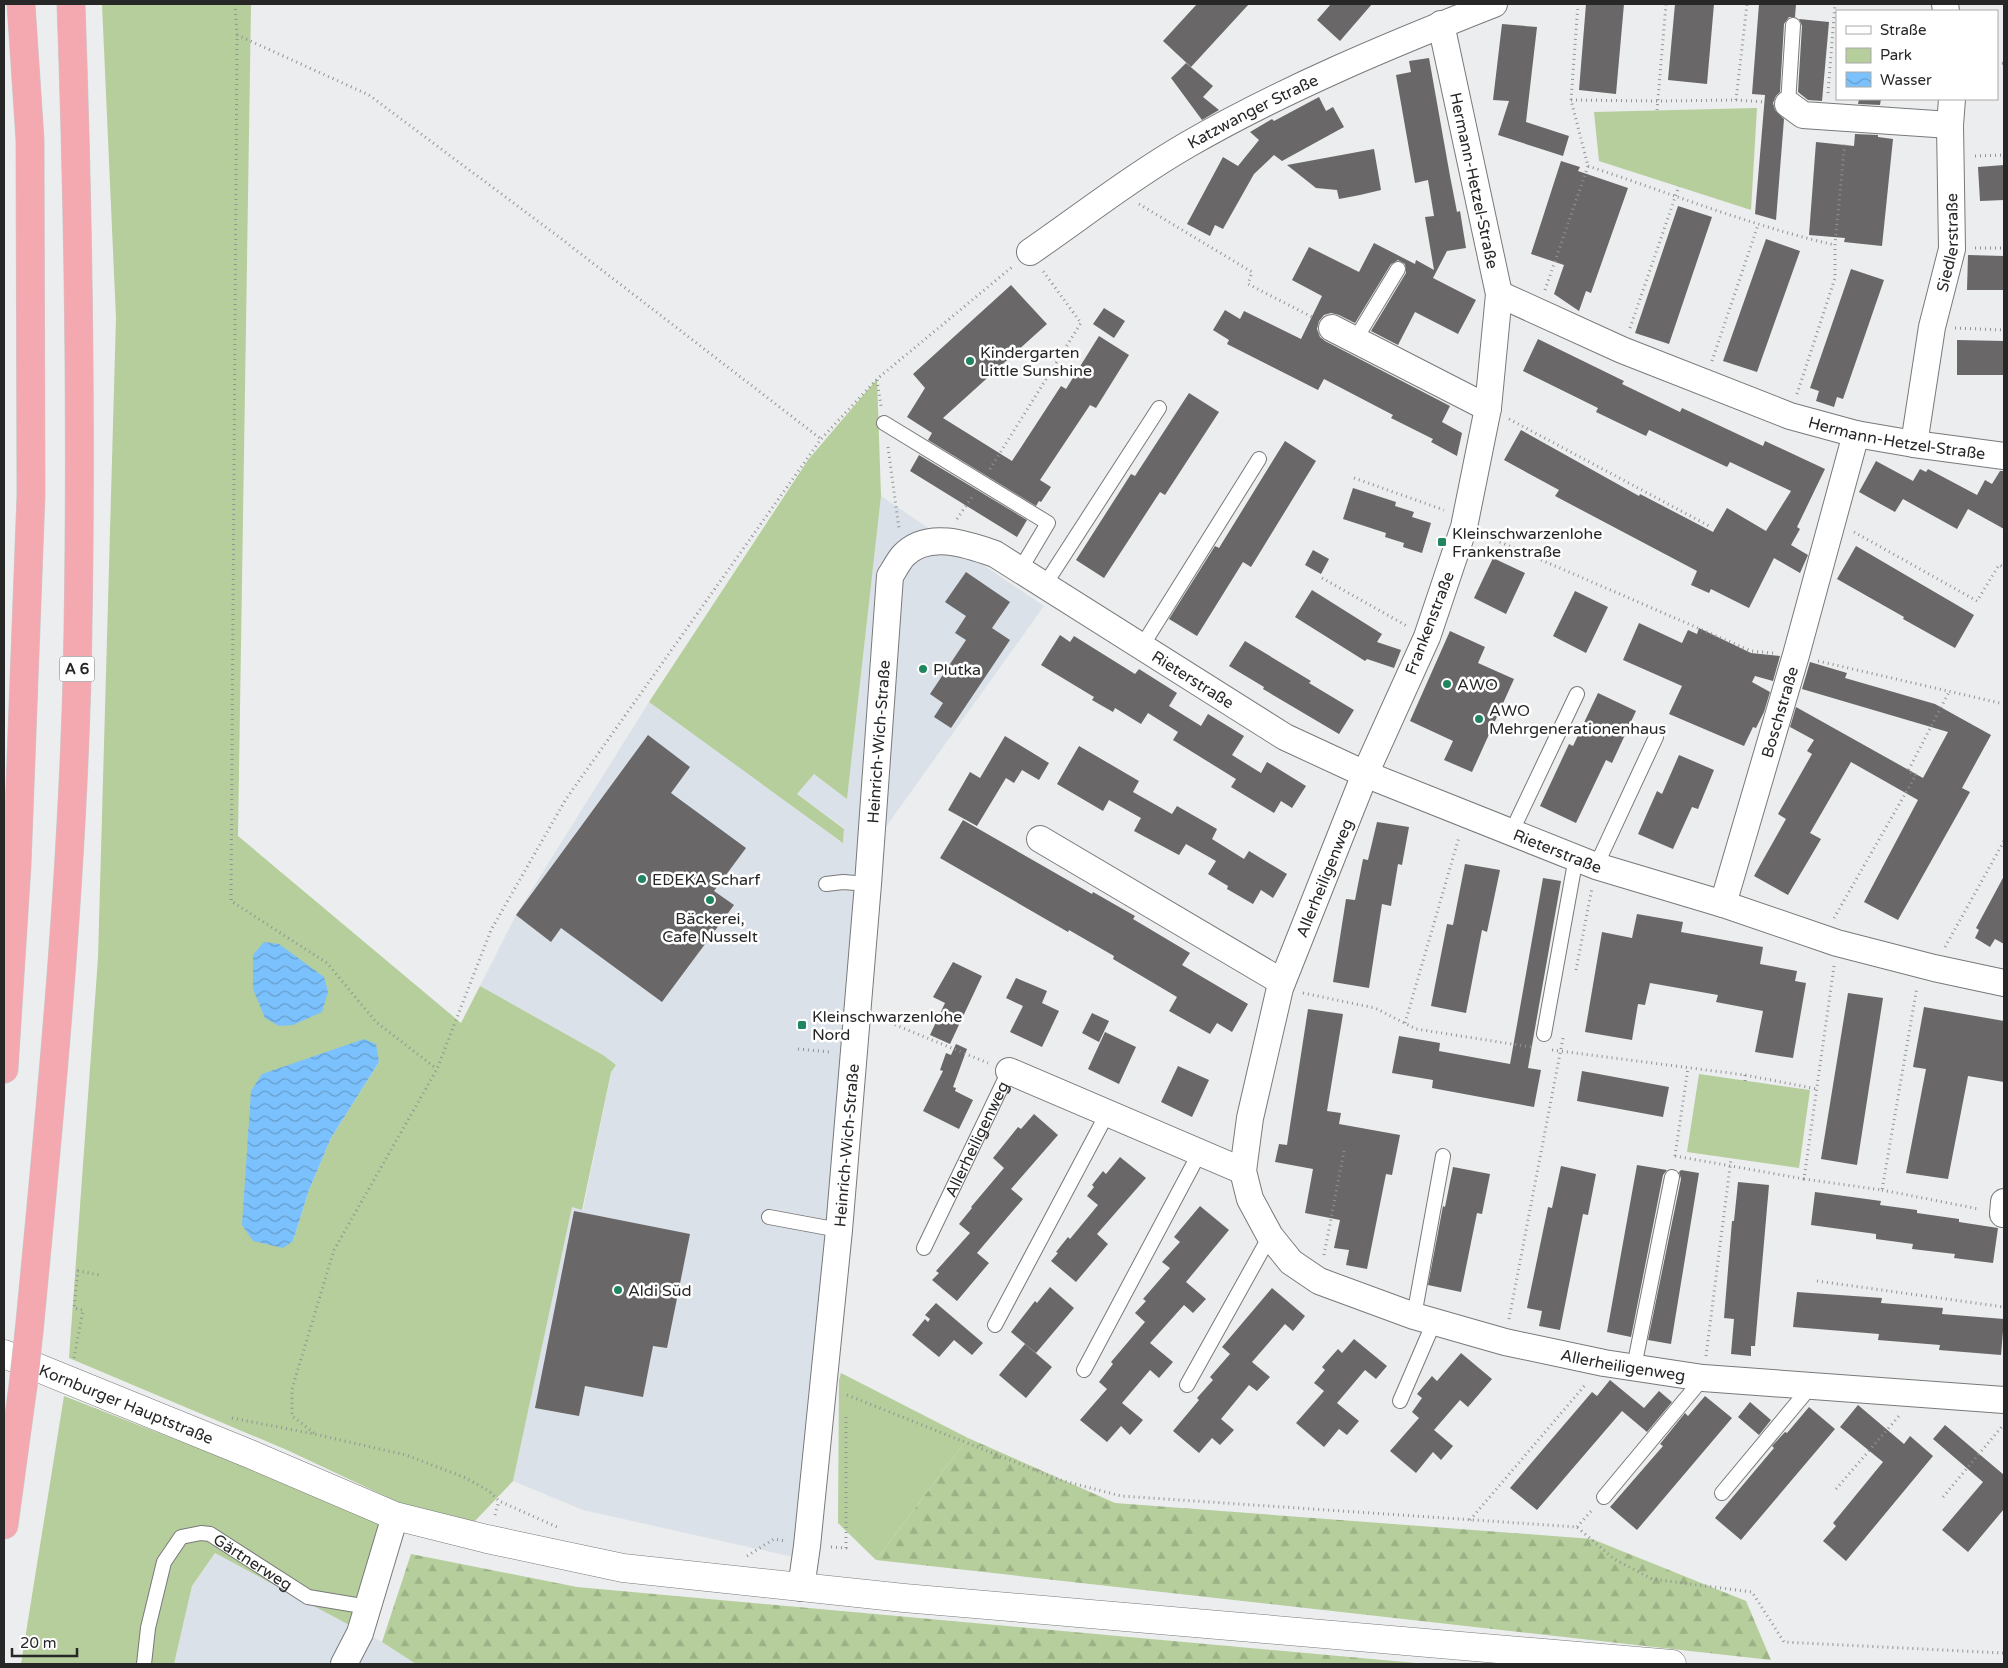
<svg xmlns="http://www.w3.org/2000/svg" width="2008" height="1668" font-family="'Varela Round',sans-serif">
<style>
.built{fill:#dbe1e8}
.green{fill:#b5ce9b;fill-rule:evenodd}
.forest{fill:url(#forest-firs)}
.water{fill:url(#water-waves)}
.building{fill:#696767}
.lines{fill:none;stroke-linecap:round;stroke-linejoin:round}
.lane-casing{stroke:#78797a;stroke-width:16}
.street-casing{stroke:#78797a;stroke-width:28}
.secondary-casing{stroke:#78797a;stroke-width:29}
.highway-casing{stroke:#cbcbcb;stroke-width:29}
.path{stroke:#929394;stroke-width:3;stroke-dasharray:1 4;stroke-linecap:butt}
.lane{stroke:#fff;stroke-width:14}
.street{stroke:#fff;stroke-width:26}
.secondary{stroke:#fff;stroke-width:28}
.highway{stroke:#f4a9b1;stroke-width:28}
.highway-bridge-casing{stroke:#cbcbcb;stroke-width:29;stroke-linecap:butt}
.highway-bridge{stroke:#f4a9b1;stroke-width:28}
.poi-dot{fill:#208660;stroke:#fff;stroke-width:2}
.labels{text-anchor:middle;stroke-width:5;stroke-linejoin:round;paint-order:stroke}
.shield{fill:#fff;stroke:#686868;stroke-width:1}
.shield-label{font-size:15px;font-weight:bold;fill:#272728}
.street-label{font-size:16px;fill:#272728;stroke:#fff}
.poi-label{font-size:16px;fill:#272728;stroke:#fff;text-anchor:start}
</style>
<defs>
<pattern id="forest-firs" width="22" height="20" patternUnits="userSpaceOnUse" patternTransform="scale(1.25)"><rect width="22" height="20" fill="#b5ce9b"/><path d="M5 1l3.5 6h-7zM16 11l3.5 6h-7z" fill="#9cb186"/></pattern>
<pattern id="water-waves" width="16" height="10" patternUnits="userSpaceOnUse" patternTransform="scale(1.25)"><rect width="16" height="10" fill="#7bc1fd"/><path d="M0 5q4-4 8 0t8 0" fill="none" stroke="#659dcd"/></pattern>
</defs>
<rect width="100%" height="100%" fill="#ecedee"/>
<path class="built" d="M881 496 1044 606 883 831 793 1557 583 1510 513 1481 572 1206 583 1210 611 1072 616 1065 603 1055 480 986 516 915 649 702 843 843 844 828 797 794 814 774 847 798Z
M215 1553 382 1642 416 1664H174L192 1586Z"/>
<path class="green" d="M102 4H251L238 836 461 1023 480 986 603 1055 616 1065 611 1072 582 1210 572 1207 513 1481 473 1523 406 1506 287 1450 69 1358 98 958 116 318ZM379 1062 331 1138 309 1190 293 1241 251 1091Z
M1757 108 1751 210 1599 161 1594 112Z
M877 379 881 496 847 799 814 774 797 794 844 829 843 843 649 702 808 460Z
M1699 1074 1810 1090 1799 1168 1687 1152Z
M841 1373 968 1438 876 1560 838 1523 839 1380Z
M64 1396 223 1458 280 1470 383 1525 353 1627 215 1553 192 1586 174 1664H21Z"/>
<path class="forest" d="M968 1438 1115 1503 1592 1539 1746 1601 1771 1660 876 1560Z
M411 1554 577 1587 1427 1664H416L382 1642Z"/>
<path class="water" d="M264 942 279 944 324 977 328 992 322 1012 293 1025 279 1026 265 1018 253 989V955Z
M364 1039 376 1044 379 1062 331 1138 309 1190 293 1241 283 1248 253 1241 242 1225 251 1091 262 1074Z"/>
<path class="building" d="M1197 4H1249L1191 67 1163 41Z
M1331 4H1372L1340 41 1317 20Z
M1586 4H1624L1616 94 1579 90Z
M1675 4H1714L1707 84 1668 80Z
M1759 4H1796L1795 17H1789L1784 24 1780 92 1776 96 1773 103 1775 110 1784 119 1776 220 1755 214 1765 95 1752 94Z
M1799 19 1829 22 1822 101 1808 100 1798 92 1802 26Z
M1502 24 1537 27 1526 122 1569 136 1563 156 1498 135 1509 101 1493 100Z
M1429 58 1450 176 1457 212 1460 211 1466 248 1447 251 1433 278 1476 300 1458 334 1415 312 1398 345 1371 331 1406 273 1405 264 1398 260 1391 264 1355 323 1339 315 1331 313 1324 315 1319 321 1317 329 1320 337 1325 341 1450 406 1442 422 1462 433 1457 456 1431 442 1433 439 1391 418 1393 415 1324 379 1318 390 1227 344 1229 340 1213 330 1225 310 1240 319 1244 311 1301 339 1322 296 1292 280 1309 247 1359 272 1374 243 1415 264 1416 260 1434 270 1425 217 1434 216 1428 180 1415 183 1396 75 1411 72 1409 61Z
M1186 63 1213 86 1203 97 1219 110 1202 120 1171 78Z
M1319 97 1326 111 1333 107 1344 127 1282 161 1274 155 1254 174 1223 229 1215 225 1210 236 1187 224 1223 157 1238 166 1259 140 1250 132 1272 119 1274 121Z
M1859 99H1881L1880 105 1858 104Z
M1855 134 1878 135V137L1893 139 1882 246 1844 242 1845 238 1809 235 1816 142 1854 146Z
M1374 149 1381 190 1360 195 1339 199 1337 190 1316 188 1287 165Z
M1561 161 1580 167 1578 171 1628 188 1591 293 1586 291 1579 311 1554 294 1564 265 1531 254Z
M2004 165V200L1980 201 1978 167Z
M1678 206 1712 217 1669 344 1635 333Z
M1766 239 1800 251 1757 372 1723 361Z
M1968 255 2004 256V290H1967Z
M1851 269 1884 280 1843 399 1837 397 1834 407 1816 401 1819 391 1810 388Z
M1011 285 1047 324 943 418 1012 461 1061 386 1066 389 1099 336 1129 355 1096 408 1090 405 1040 480 1051 487 1041 502 1039 501 1036 506 928 440 932 433 907 417 925 388 913 374Z
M1104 308 1125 321 1114 338 1093 324Z
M1538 339 1624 381 1622 384 1680 412 1682 408 1763 446 1765 441 1825 469 1797 527 1800 529 1791 545 1808 555 1800 573 1774 558 1749 608 1711 589 1709 593 1691 585 1697 571 1555 496 1559 490 1504 460 1521 430 1639 496 1640 494 1713 532 1727 508 1766 531 1791 491 1730 462 1727 467 1649 430 1646 436 1596 412 1598 408 1523 371Z
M1957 340 2004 341V375H1957Z
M1189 393 1219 412 1165 495 1160 492 1104 578 1076 560 1131 474 1135 476Z
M1285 441 1316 461 1251 567 1243 562 1197 636 1169 619 1215 546 1219 548Z
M919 455 1027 520 1017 537 910 471Z
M1876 461 1913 481 1920 469 1926 472 1928 469 1977 495 1985 480 1992 484 2000 471H2004V529L1968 509 1957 529 1903 499 1895 512 1859 492Z
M1353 488 1396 502 1395 506 1414 512 1412 517 1431 523 1422 553 1403 547 1404 543 1385 537 1386 533 1343 519Z
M1856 546 1974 615 1955 648 1903 619 1904 617 1837 579Z
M1313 550 1329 559 1321 574 1305 565Z
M1493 558 1525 573 1506 614 1474 598Z
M966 572 1010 602 992 628 1010 640 951 728 934 717 943 703 930 694 966 640 955 633 966 616 945 602Z
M1312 590 1382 634 1377 642 1401 650 1394 668 1367 659 1365 661 1295 617Z
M1575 591 1608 607 1586 653 1553 636Z
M1639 623 1682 643 1688 630 1697 634 1699 628 1751 653 1780 656 1773 681 1755 676 1752 682 1770 692 1764 712 1756 728 1753 727 1744 746 1669 714 1682 686 1623 660Z
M1450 631 1485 647 1478 663 1514 679 1472 772 1444 760 1453 741 1410 721Z
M1060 635 1070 642 1074 636 1135 674 1139 669 1177 693 1169 706 1201 726 1208 714 1244 736 1232 755 1261 773 1267 762 1306 786 1292 808 1281 801 1274 813 1231 787 1236 779 1173 740 1178 732 1148 713 1141 724 1115 708 1113 712 1092 700 1094 697 1041 665Z
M1245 641 1311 681 1309 683 1354 710 1339 734 1263 689 1264 687 1229 666Z
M1810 662 1847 673 1845 678 1935 704 1991 735 1962 788 1970 792 1898 920 1864 902 1918 800 1851 762 1810 833 1821 839 1788 895 1754 876 1786 819 1778 814 1812 754 1807 751 1814 740 1790 727 1796 707 1923 778 1948 732 1802 689Z
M1598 693 1636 711 1612 763 1606 760 1576 823 1540 806 1569 744 1573 746Z
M648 735 690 767 671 793 746 848 714 891 734 905 662 1002 561 928 551 942 516 915Z
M1005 736 1049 763 1039 780 1022 770 1014 783 1006 778 977 826 948 810 970 772 980 778Z
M1079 746 1139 781 1133 792 1172 814 1177 806 1217 829 1212 839 1244 859 1249 851 1287 874 1273 898 1261 890 1253 904 1227 889 1228 886 1208 874 1216 861 1186 844 1179 855 1134 831 1141 818 1109 800 1103 811 1057 784Z
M1679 755 1714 770 1698 809 1692 807 1673 849 1638 834 1657 791 1662 794Z
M963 820 1092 894 1093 892 1135 916 1133 919 1190 953 1182 965 1248 1004 1232 1032 1217 1023 1210 1034 1169 1011 1177 997 1113 959 1114 956 1069 930 1068 932 940 858Z
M1377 822 1409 827 1402 865 1398 864 1391 906 1382 904 1369 988 1333 982 1346 899 1355 900 1363 859 1368 860Z
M1465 864 1500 870 1487 932 1482 930 1466 1013 1431 1006 1447 924 1453 925Z
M2004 876V944L1995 939 1990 947 1975 938 1979 930 1976 928Z
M1543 878 1561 881 1528 1068 1541 1070 1534 1107 1432 1088 1433 1080 1392 1073 1399 1036 1440 1043 1439 1051 1510 1064Z
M1637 914 1683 922 1681 932 1763 947 1760 964 1797 971 1795 981 1806 983 1793 1058 1755 1052 1763 1011 1716 1002 1718 995 1650 983 1645 1005 1638 1004 1632 1040 1585 1032 1602 932 1632 938Z
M953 962 982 976 950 1044 930 1035 945 1003 933 997Z
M1016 978 1047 991 1042 1003 1059 1011 1042 1047 1010 1032 1023 1006 1006 998Z
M1848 993 1883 998 1857 1165 1821 1159Z
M1924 1007 2004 1021V1082L1968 1076 1948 1179 1906 1173 1926 1069 1913 1067Z
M1308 1009 1343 1014 1327 1111 1341 1113 1339 1124 1400 1135 1392 1175 1386 1174 1367 1269 1346 1265 1349 1250 1334 1248 1340 1220 1305 1213 1313 1169 1275 1162 1279 1144 1287 1145Z
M1092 1013 1109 1021 1099 1042 1082 1033Z
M1105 1032 1136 1047 1119 1084 1088 1069Z
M956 1044 967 1049 953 1087 956 1088 955 1091 973 1100 959 1129 923 1111 943 1071 940 1070 946 1053 951 1055Z
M1178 1066 1209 1080 1192 1117 1161 1102Z
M1582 1071 1669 1087 1663 1117 1577 1101Z
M1034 1114 1058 1135 1011 1189 1023 1199 977 1253 989 1263 957 1301 932 1280 939 1273 936 1271 970 1233 959 1224 972 1208 971 1207 1004 1168 993 1158 1018 1127 1021 1129Z
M1120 1157 1146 1178 1097 1234 1108 1244 1076 1282 1051 1261 1058 1253 1056 1252 1068 1237 1070 1239 1098 1205 1087 1196 1094 1187 1092 1185 1103 1171 1106 1174Z
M1637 1165 1667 1170 1663 1175 1631 1337 1607 1332Z
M1561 1166 1596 1174 1588 1215 1583 1214 1560 1330 1539 1326 1542 1311 1527 1308 1548 1207 1552 1208Z
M1453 1167 1490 1174 1482 1214 1477 1213 1461 1292 1428 1285 1443 1206 1445 1207Z
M1681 1170 1699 1173 1671 1344 1648 1340 1681 1179 1679 1172Z
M1738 1182 1769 1185 1755 1346H1751V1356L1731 1354 1734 1319 1724 1318 1732 1221H1734Z
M1815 1192 1881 1201 1880 1205 1917 1210V1213L1959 1219V1222L1998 1228 1993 1263 1954 1258 1955 1254 1912 1249 1913 1244 1876 1239V1234L1811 1225Z
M1200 1206 1229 1230 1186 1282 1206 1299 1193 1313 1184 1305 1150 1343 1173 1362 1159 1378 1150 1370 1122 1403 1143 1420 1130 1435 1121 1426 1107 1442 1080 1420 1107 1389 1099 1382 1113 1364 1111 1362 1145 1322 1135 1313 1146 1301 1143 1299 1170 1268 1162 1262 1180 1242 1174 1237Z
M574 1211 690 1234 667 1348 653 1346 643 1397 585 1386 579 1416 535 1408Z
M1050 1287 1074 1308 1036 1353 1011 1332 1035 1301 1037 1303Z
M1272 1288 1305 1316 1293 1331 1285 1324 1252 1362 1270 1377 1257 1391 1249 1385 1221 1419 1234 1430 1220 1445 1212 1438 1199 1453 1173 1431 1199 1400 1197 1398 1213 1380 1210 1377 1230 1354 1222 1347Z
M1797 1292 1882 1298 1881 1303 1943 1308 1942 1314 2004 1319 2001 1355 1939 1350 1940 1345 1878 1340 1879 1334 1793 1327Z
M936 1303 983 1343 972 1355 954 1340 939 1357 912 1335 925 1319 928 1322 930 1319 925 1315Z
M1354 1339 1387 1366 1376 1379 1365 1370 1337 1403 1359 1421 1347 1435 1339 1429 1324 1447 1296 1423 1324 1391 1314 1383 1325 1370 1322 1367 1338 1349 1342 1353Z
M1025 1344 1052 1367 1026 1398 999 1375Z
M1461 1353 1492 1379 1468 1407 1460 1400 1434 1430 1453 1446 1441 1460 1433 1452 1416 1473 1390 1451 1419 1418 1412 1412 1422 1398 1417 1394 1432 1376 1437 1381Z
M1610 1380 1644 1408 1659 1391 1672 1402 1647 1432 1622 1411 1537 1510 1510 1488 1592 1392 1597 1396Z
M1705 1396 1732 1418 1637 1530 1610 1507 1663 1446 1660 1444 1685 1413 1688 1416Z
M1750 1402 1771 1420 1759 1435 1738 1417Z
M1858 1405 1904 1444 1910 1436 1933 1456 1846 1561 1823 1541 1836 1526 1833 1523 1883 1462 1840 1427Z
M1809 1407 1835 1429 1741 1540 1715 1518 1774 1448 1772 1446 1785 1432 1787 1433Z
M1945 1425 2004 1475V1509L1968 1552 1942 1530 1983 1482 1933 1439Z"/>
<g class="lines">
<defs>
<g id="lane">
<path d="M1788 104 1793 25"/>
<path d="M1355 340 1398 269"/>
<path d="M884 423 1048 523 1020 570"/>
<path d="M1044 586 1159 408"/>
<path d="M1142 646 1259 459"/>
<path d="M1511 833 1577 694"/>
<path d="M1596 866 1656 737"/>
<path d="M826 884 843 882 868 884"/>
<path d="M1544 1034 1576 857"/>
<path d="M769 1217 839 1230"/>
<path id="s1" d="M924 1248 1009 1071"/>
<path d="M1414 1316 1443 1156"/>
<path d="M995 1325 1108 1112"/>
<path d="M1634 1367 1672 1177"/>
<path d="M1084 1370 1200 1152"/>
<path d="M1187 1385 1270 1236"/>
<path d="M1400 1401 1434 1322"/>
<path d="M1722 1493 1812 1385"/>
<path d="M1604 1497 1703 1378"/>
<path id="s2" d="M144 1664 148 1628 164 1562 181 1537 201 1533 210 1534 308 1597 368 1607"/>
</g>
<g id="street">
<path d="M1945 4 1946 11"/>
<path id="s3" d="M1441 24 1499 294 1488 408 1464 527 1427 637 1365 774 1280 988 1250 1118 1243 1171 1250 1199 1270 1236 1291 1262 1319 1281 1414 1316 1505 1342 1604 1363 1703 1378 2004 1400"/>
<path d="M1788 104 1803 115 1950 125"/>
<path id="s4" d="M1030 252C1082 216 1132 177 1187 145 1284 89 1390 45 1494 4"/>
<path id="s5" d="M1499 294 1622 350 1790 416 1856 434 1914 444 2004 456"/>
<path d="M1332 328 1488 408"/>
<path id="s6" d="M1914 444 1932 327 1952 249 1950 125 1952 99"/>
<path d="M1040 839 1282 982"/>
<path id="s7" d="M1723 904 1796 655 1856 434"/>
<path d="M1009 1071 1243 1171"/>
<path d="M2003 1214 2004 1202"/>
<path id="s8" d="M801 1588 807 1546 839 1230 868 884 890 576C894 570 898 562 903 556 927 530 967 544 995 554L1285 737 1365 774 1596 866 1723 904 1837 943 1934 968 2004 983"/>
<path d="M344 1664 360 1633 395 1516"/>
</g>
<g id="secondary">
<path id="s9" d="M4 1354 250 1454 395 1516 487 1539 623 1568 904 1598 1672 1664"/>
</g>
<path id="highway" d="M4 1069 17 865 31 495 30 140 21 4
M29 1332C50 1115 71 897 77 679 82 454 79 229 71 4
M4 1525 23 1386"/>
</defs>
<use href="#lane" class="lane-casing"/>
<use href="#street" class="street-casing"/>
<use href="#secondary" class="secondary-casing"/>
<use href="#highway" class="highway-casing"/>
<path class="path" d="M235 4 237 35 231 901 327 963 376 1022 437 1069
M1578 4 1571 100 1588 166
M237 35 369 95 559 237 821 439
M1997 64 2004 63
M1828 93 1835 4
M1571 100 1658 101 1736 100 1765 102
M1736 100 1747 4
M1657 110 1666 4
M1975 156 2004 155
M1588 166C1670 193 1751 226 1835 245
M1139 204 1252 272 1248 284 1312 317
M1975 248H2004
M1545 290 1588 166
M1630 328 1679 186
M1955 328 2004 330
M1712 361 1758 225
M877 380 881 406
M1797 394 1835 278V245L1845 141
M1509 419 1711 527
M888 447 899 529
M990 469 1081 323 1043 271
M1354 478 1444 510
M957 519 972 497
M1854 532 1977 601 1999 565 2004 567
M1486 536 1751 651 1773 653
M1322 578 1407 626
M1818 661 2004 704
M1834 918 1916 775 1908 771 1949 692
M1945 947 2004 841
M1834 966 1804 1179 1882 1190 1917 987
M1576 970 1592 888
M1303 993 1375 1008 1416 1029 1531 1047
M881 1019 988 1063
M1405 1023 1459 837
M798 1049 830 1052
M1552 1050 1745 1075 1817 1089
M1745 1075V1081
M1675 1156 1804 1179
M1675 1156 1688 1068
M1882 1190 1979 1209
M1324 1255 1344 1151
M1817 1281 2004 1307
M1509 1319 1563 1038
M1706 1356 1731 1159
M74 1358 83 1310 74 1308 78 1271 100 1275
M847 1395 1060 1480 1121 1496 1577 1527 1614 1559 1652 1579 1752 1592 1784 1642 2004 1653
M232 1418 314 1434 406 1455 466 1478 489 1491 499 1501 557 1527
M314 1433 292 1416V1389L334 1250 437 1069 491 930 566 799 821 439 877 379 1012 267
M1836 1489 1899 1416
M1943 1497 2004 1424
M495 1515 499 1501
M1470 1520 1586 1384
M1577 1527 1593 1509
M831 1547 846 1548V1416
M747 1556 774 1539 785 1541"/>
<use href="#lane" class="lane"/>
<use href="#street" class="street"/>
<use href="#secondary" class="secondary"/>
<use href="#highway" class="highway"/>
<defs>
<path id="highway-bridge" d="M23 1386 29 1332"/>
</defs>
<use href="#highway-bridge" class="highway-bridge-casing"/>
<use href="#highway-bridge" class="highway-bridge"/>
</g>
<g class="poi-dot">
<circle cx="970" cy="361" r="5"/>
<rect x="1437" y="537" width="10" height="10" rx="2.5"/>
<circle cx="923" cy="669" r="5"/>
<circle cx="1447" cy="684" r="5"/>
<circle cx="1479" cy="719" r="5"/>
<circle cx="642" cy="879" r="5"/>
<circle cx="710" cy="900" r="5"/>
<rect x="797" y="1020" width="10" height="10" rx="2.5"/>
<circle cx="618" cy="1290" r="5"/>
</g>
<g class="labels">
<rect class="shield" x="59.5" y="656.5" width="35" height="25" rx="4"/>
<g class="shield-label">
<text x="77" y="674">A 6</text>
</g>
<g class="street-label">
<text dy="6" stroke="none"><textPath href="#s4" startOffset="264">Katzwanger Straße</textPath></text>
<text dy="6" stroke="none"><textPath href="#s3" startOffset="160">Hermann-Hetzel-Straße</textPath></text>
<text dy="6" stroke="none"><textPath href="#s6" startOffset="205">Siedlerstraße</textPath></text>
<text dy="6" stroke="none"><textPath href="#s5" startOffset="425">Hermann-Hetzel-Straße</textPath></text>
<text transform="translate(1429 623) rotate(-69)" y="6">Frankenstraße</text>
<text dy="6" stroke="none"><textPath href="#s8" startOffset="1372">Rieterstraße</textPath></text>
<text dy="6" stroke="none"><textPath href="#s7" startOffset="200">Boschstraße</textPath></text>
<text dy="6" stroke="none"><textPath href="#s8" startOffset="850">Heinrich-Wich-Straße</textPath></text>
<text dy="6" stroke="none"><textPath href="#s8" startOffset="1776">Rieterstraße</textPath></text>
<text transform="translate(1324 878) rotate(-68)" y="6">Allerheiligenweg</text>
<text dy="6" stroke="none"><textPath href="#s1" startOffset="121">Allerheiligenweg</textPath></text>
<text dy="6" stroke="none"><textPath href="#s8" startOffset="445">Heinrich-Wich-Straße</textPath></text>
<text dy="6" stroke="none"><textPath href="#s3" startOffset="1650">Allerheiligenweg</textPath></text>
<text dy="6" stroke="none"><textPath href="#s9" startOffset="132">Kornburger Hauptstraße</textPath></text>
<text dy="6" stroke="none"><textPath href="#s2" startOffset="215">Gärtnerweg</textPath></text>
</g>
<g class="poi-label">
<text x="980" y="358">Kindergarten<tspan x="980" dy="18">Little Sunshine</tspan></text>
<text x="1452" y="539">Kleinschwarzenlohe<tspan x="1452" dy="18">Frankenstraße</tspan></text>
<text x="933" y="675">Plutka</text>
<text x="1457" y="690">AWO</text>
<text x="1489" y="716">AWO<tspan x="1489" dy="18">Mehrgenerationenhaus</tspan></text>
<text x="652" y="885">EDEKA Scharf</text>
<text x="710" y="924" text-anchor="middle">Bäckerei,<tspan x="710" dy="18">Cafe Nusselt</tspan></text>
<text x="812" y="1022">Kleinschwarzenlohe<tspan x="812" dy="18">Nord</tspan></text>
<text x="628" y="1296">Aldi Süd</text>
</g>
</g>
<rect width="2008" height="1668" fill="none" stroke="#272728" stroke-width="10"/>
<rect x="1836" y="10" width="162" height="90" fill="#ffffff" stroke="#a9a9a9"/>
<rect x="1846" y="26" width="25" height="8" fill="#ffffff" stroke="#a9a9a9"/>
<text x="1880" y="35" font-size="15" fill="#272728">Straße</text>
<rect x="1846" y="48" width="25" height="15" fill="#b5ce9b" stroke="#a9a9a9"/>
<text x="1880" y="60" font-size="15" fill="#272728">Park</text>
<rect x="1846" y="72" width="25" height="15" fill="url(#water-waves)" stroke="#a9a9a9"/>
<text x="1880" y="85" font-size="15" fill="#272728">Wasser</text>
<path d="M12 1648v8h65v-8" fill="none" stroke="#272728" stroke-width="2.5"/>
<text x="20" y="1648" font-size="15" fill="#272728" stroke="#ffffff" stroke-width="4" paint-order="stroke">20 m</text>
</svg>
